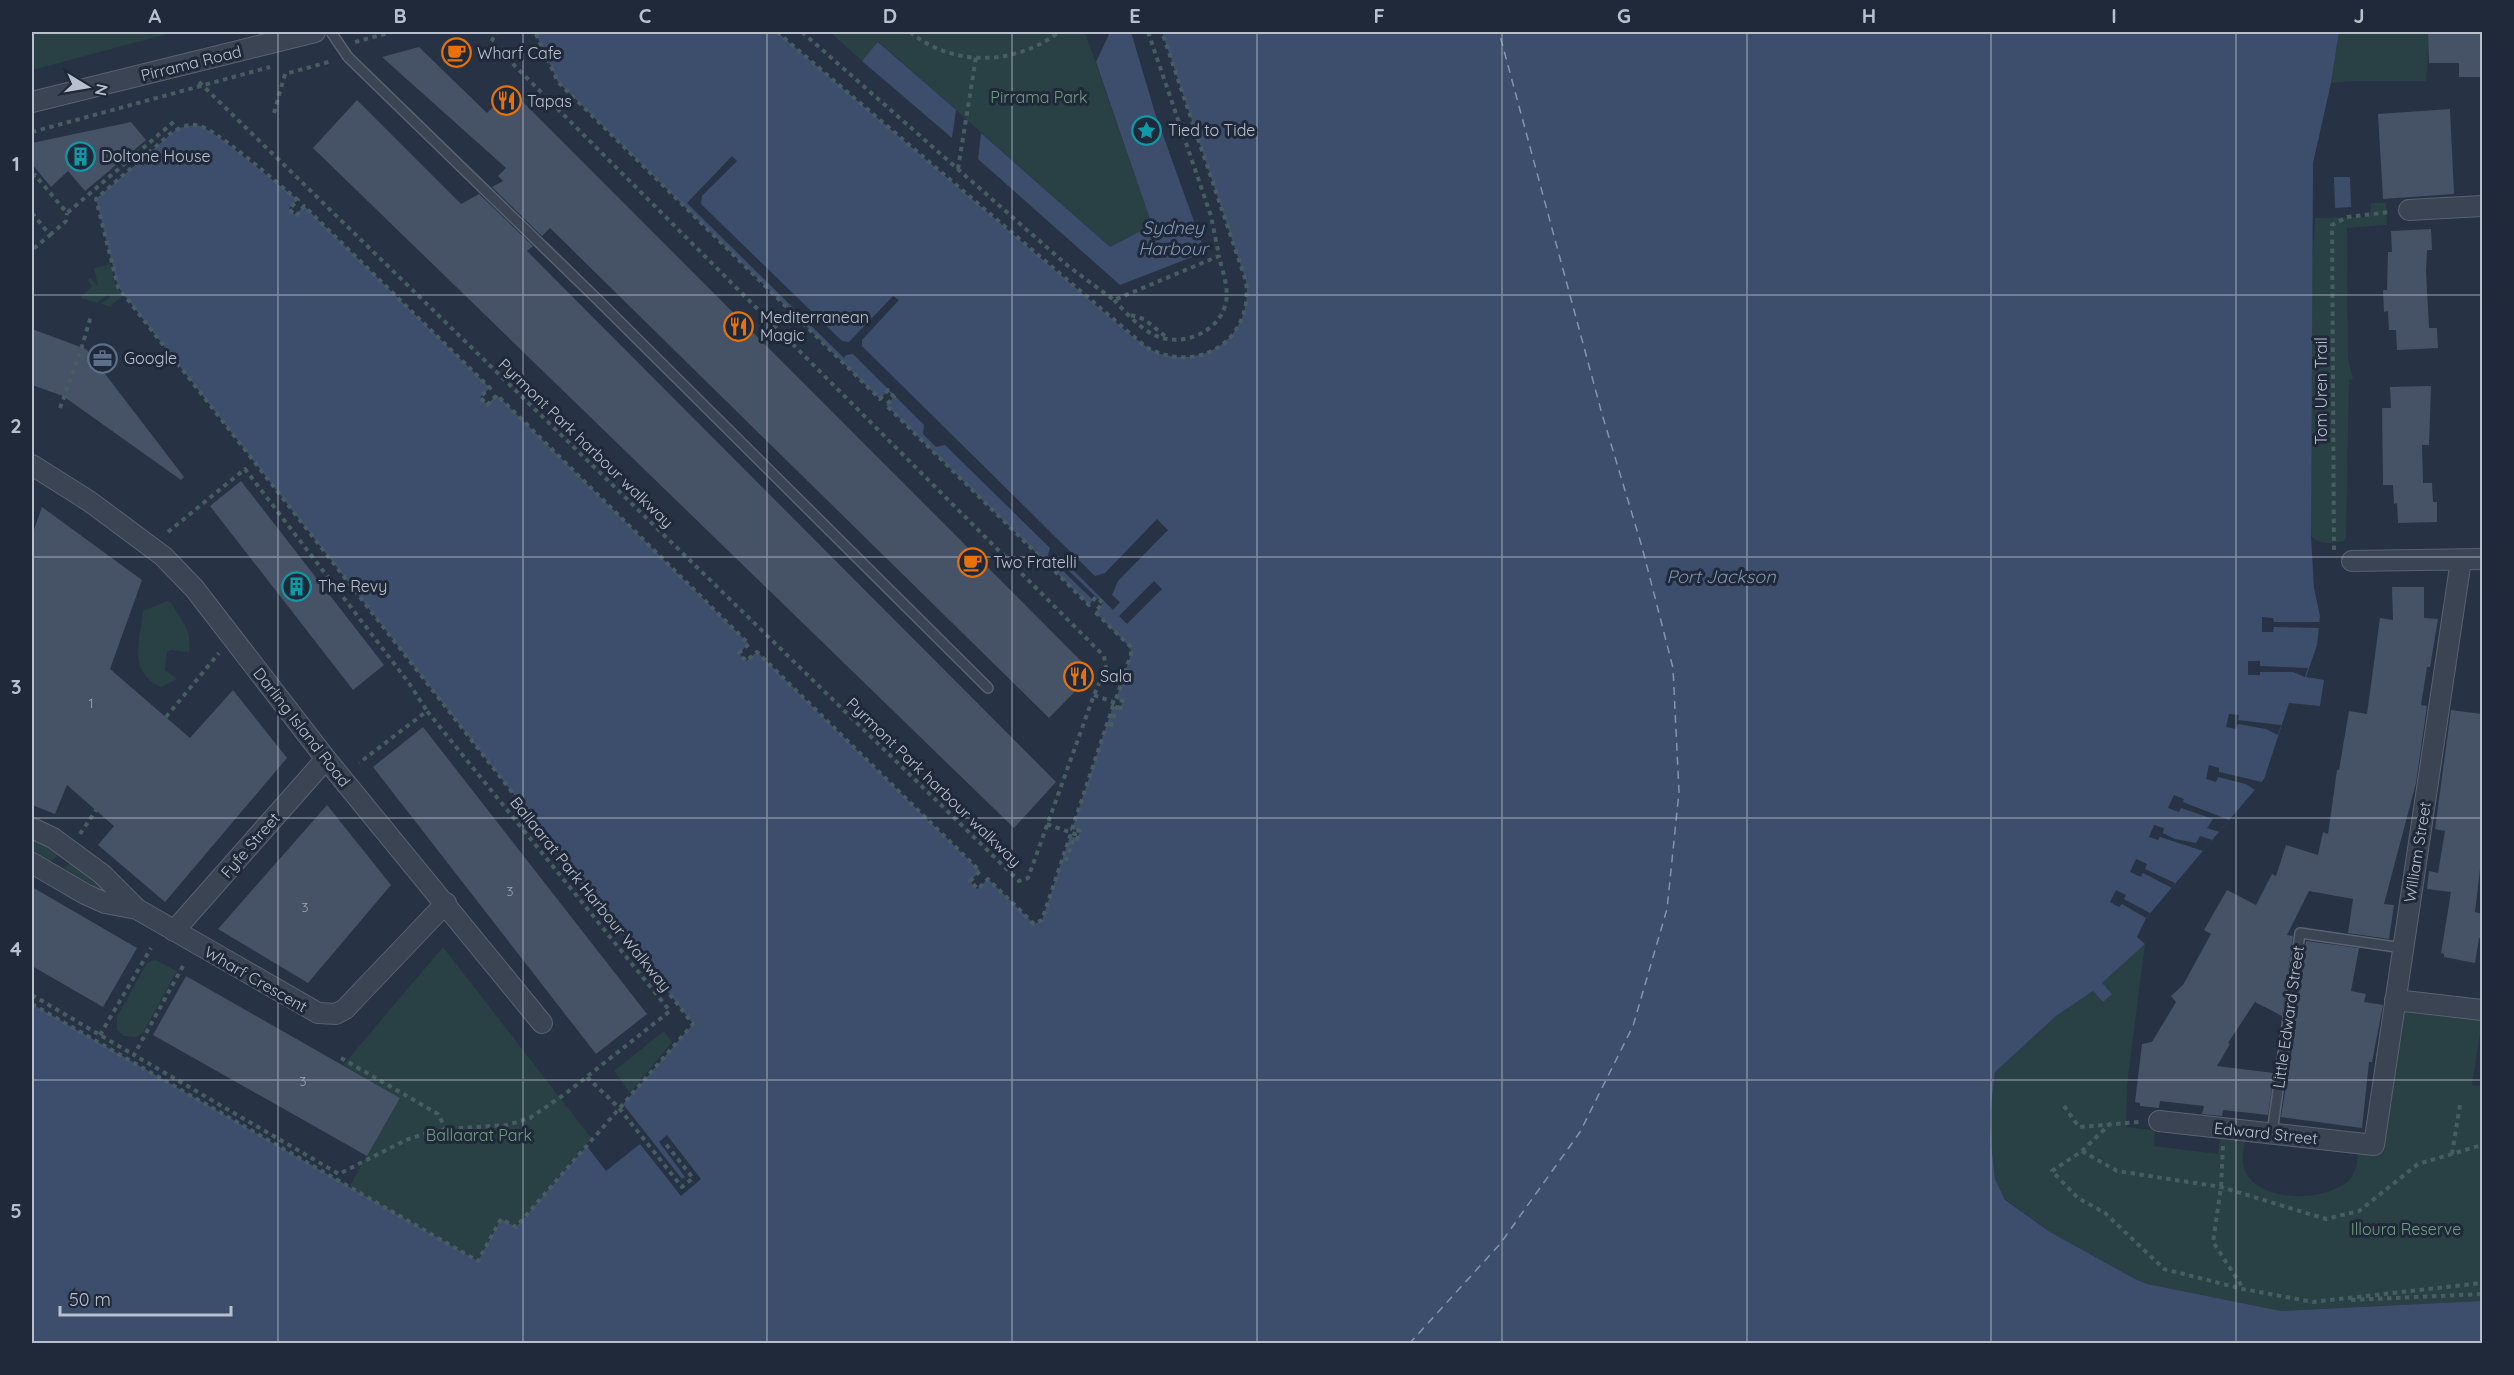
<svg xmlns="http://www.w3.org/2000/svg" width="2514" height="1375" font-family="Quicksand,sans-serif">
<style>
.green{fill:#294045}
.water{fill:#3d4e6d}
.pier{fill:#273244}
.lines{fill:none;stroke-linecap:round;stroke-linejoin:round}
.ferry{stroke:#8094b4;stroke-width:1.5;stroke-dasharray:8 6;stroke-linecap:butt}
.building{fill:#465266}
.service-casing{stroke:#5a6271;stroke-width:12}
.minor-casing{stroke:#5a6271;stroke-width:22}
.path{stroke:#475d61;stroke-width:4;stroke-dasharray:4.5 4.5;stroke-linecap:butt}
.service{stroke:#3b4453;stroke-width:9}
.minor{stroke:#3b4453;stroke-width:20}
.service-bridge-casing{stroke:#5a6271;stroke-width:12;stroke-linecap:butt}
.service-bridge{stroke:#3b4453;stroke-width:9}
.grid{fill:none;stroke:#b9c0cd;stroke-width:1.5;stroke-opacity:0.55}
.labels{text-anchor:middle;stroke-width:6;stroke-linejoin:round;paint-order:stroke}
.number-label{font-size:14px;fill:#9ca4b3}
.poi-label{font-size:16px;fill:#b9c0cd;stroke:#202939;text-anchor:start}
.street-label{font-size:16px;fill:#b9c0cd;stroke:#202939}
.park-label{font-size:16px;fill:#6f9e7c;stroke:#202939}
.water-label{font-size:18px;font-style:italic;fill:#8094b4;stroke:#202939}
.neatline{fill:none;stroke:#b9c0cd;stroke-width:2}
.grid-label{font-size:20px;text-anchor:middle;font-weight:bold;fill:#b9c0cd}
</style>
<rect width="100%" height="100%" fill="#273244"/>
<path class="green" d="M32 32H175L32 70Z
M830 32H1085L1152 225 1110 247 879 42 862 61Z
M2339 32H2430L2426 81H2357L2331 83Z
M2371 203H2386L2387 225 2347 228 2348 358 2353 379 2349 380 2346 537 2344 541C2332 543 2321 546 2311 536V284L2315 218 2370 217Z
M110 264 115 284 123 296 111 305 112 307 101 304 110 297 108 294 97 303 80 298 92 286 87 280 90 278 98 286 94 268Z
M167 601 171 603C182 621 192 630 189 652L171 650 167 652 165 670 177 679 161 687C127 671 140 643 143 611Z
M32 835 61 852 51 861 32 850Z
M73 860 106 887 104 892 64 868Z
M2145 944 2127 1085 2126 1127 2155 1130 2154 1146 2218 1154 2220 1137 2245 1140C2244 1149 2241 1159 2244 1168 2256 1204 2327 1203 2350 1179 2356 1172 2357 1161 2358 1153L2380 1155 2402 1012 2482 1021 2472 1085 2482 1086V1301L2281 1311 2147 1284 2135 1279 2050 1232 2005 1199 1995 1179 1992 1151 1990 1117 1995 1072 2056 1016 2093 991 2103 1002 2102 983Z
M443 947 592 1139 516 1227 500 1219 478 1261 349 1187 400 1098 343 1065Z
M155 960 177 971 144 1031 137 1037 124 1036 117 1030V1017L147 963Z
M664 1031 672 1042 630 1093 614 1071Z"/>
<path class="water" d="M535 32H777L1133 337C1142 343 1151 351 1161 354 1211 368 1253 332 1246 281L1162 32H2339L2331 83 2313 163 2311 536 2314 588 2320 616 2317 645 2306 677 2324 680 2320 706 2289 703 2264 779 2146 918 2137 937 2145 944 2102 983 2112 994 2103 1002 2093 991 2056 1016 1995 1072 1990 1117 1992 1151 1995 1179 2005 1200 2050 1232 2135 1279 2147 1284 2281 1311 2482 1301V1343H32V1004L478 1261 501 1219 516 1227 693 1024 118 287 96 199 178 128 195 125 201 126 220 138 298 200 289 208 295 215 304 206 490 388 480 397 487 404 497 395 749 644 739 653 746 661 757 652 980 871 970 881 977 889 988 879 1034 924 1042 920 1070 836 1077 838 1080 831 1072 829 1113 706 1121 708 1122 701 1116 699 1131 654 1130 647 1095 612 1103 603 1096 597 1089 605 886 405 894 397 888 391 880 399 558 82Z
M1110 32H1131L1155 113 1205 252 1120 285 978 159 981 133 1110 247 1152 225 1096 62Z
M878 42 956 110 952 138 862 61Z
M2334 177H2350L2351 207 2335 208Z"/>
<path class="pier" d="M732 156 737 161 702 196 701 204 842 341 849 342 893 296 899 300 862 340V346L1095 576 1105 573 1157 519 1168 530 1118 581 1112 595 1120 602 1113 610 1070 567 1067 569 1096 597 1093 600 1063 571 1061 572 1047 558 1050 548 945 445 936 447 923 434 924 425 853 354 846 355 844 358 687 203Z
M1154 581 1162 589 1127 624 1119 616Z
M2262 617 2273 618 2274 622H2319V628L2274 627 2273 632H2262Z
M2248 661H2260V666L2308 668 2305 677 2293 672H2260V675H2248Z
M2229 714 2239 715 2238 720 2281 725 2278 735 2266 729 2238 724 2236 729 2226 727Z
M2209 765 2219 768V772L2262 782 2255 790 2246 784 2218 777 2216 782 2206 779Z
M2174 795 2184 799 2183 802 2229 820 2219 832 2207 828 2213 819 2181 808 2179 812 2168 808Z
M2154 825 2164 828 2163 833 2175 839 2196 843 2200 836 2212 840 2203 851 2160 837 2158 840 2149 837Z
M2136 859 2147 864 2145 869 2175 883 2172 888 2143 873 2141 877 2130 872Z
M2116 890 2126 895 2124 899 2150 913 2146 918 2122 904 2119 907 2110 902Z
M623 1104 682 1179 685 1177 659 1142 667 1135 701 1179 681 1196 640 1144 606 1171 586 1145Z"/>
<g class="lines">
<path class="ferry" d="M1409 1344 1500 1244 1580 1132 1633 1026 1667 909 1679 792 1673 668 1642 547 1602 414 1499 32"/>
</g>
<path class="building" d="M2428 32H2482V77H2459V63H2429Z
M419 47 487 113 510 89 1093 673 1049 718 550 228 542 236 492 187 503 181 498 176 506 168 382 57Z
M357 100 461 204 479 194 533 246 527 251 1056 782 1014 828 313 148Z
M2450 109 2454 194 2383 199 2378 114Z
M131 122 146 140 85 191 68 171 51 187 32 164V143Z
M2431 229 2432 250H2427L2426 271 2429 328H2437L2438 348 2397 350 2396 330H2389L2388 311 2384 312 2383 290H2387L2388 252H2392L2391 231Z
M32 329 86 349 184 477 181 480 63 396 32 385Z
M2431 386 2429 445H2422L2423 483H2432L2433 502H2437V522L2398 523 2397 503 2394 504 2393 485H2383L2382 408H2391L2390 387Z
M241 481 384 665 353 690 210 506Z
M42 507 142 580 110 669 190 738 233 690 287 758 165 902 98 845 114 826 67 785 55 814 32 805V535Z
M2392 587H2424V618L2438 619 2430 667H2427L2421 705 2427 706 2416 783 2384 904 2394 905 2389 939 2348 933 2353 899 2309 891 2287 935 2293 936 2282 1016 2255 1002 2228 1043 2230 1044 2217 1066 2274 1073 2268 1115 2223 1110 2222 1116 2202 1114 2204 1106 2160 1101 2159 1108 2140 1106V1103L2135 1102 2142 1044 2152 1042 2176 1002 2171 996 2183 985 2211 934 2204 930 2227 890 2256 905 2272 874 2276 876 2286 845 2318 855 2323 832 2328 834 2337 770H2339L2349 711 2367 714 2380 618 2393 620Z
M2451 710 2482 714V852L2475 912 2482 914V939L2479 938 2475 963 2444 957V954L2441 953 2451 892 2427 889 2429 871 2438 873 2445 831 2435 829Z
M423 727 647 1014 596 1054 373 767Z
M327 805 391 885 308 983 218 929Z
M32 887 137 948 103 1007 32 966Z
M2306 941 2359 948 2351 991 2366 994 2364 1002 2383 1005 2372 1062H2369L2362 1128 2281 1117 2296 1024 2294 1023Z
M186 976 400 1098 367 1156 153 1035Z"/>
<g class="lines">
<defs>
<path id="service" d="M348 57 597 299 988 688
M2272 1133 2300 933 2403 948"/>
<path id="minor" d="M32 102 315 32
M2409 210 2482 206
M32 465 89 501 163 556 194 588 326 759 542 1023
M2352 561 2482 559
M32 828 53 838 102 874 137 909 318 1013 336 1014 345 1009 446 903
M32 863 85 894 105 903 137 909
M174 931 326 759
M2395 1000 2482 1010
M2159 1121 2374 1145 2461 560"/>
</defs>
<use href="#service" class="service-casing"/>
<use href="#minor" class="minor-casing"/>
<path class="path" d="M777 32 1146 347C1197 376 1254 341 1246 281L1162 32
M802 32 1068 266 1114 300 1219 256 1211 216 1148 32
M910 32C953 67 1015 66 1059 32
M355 42 392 32
M199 82 1019 881 1028 878 1094 695 1106 668 1104 656 491 42 497 32
M274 113 285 74 332 61
M32 132 270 67
M958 169 976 57
M32 177 35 175 67 213 177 119
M32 213 50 235 32 250
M50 235 66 221 67 213
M1114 300C1125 312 1138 326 1152 334 1180 349 1220 333 1226 302 1229 286 1222 271 1219 256
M1131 315 1144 319 1165 336
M60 408 80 353 91 316
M168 532 245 469 409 683 427 711
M2334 550 2332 225 2347 217 2390 212
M1094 695 1118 704 1109 731
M166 717 219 653
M1047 824 1075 834 1066 861
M80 834 96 810
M183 966 134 1055 339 1174 406 1140 424 1134 446 1129 507 1125 530 1118 565 1094 670 1011 427 711 359 763
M32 995 134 1055
M32 1004 478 1261 501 1219 516 1227 693 1024 118 287 96 199 170 134C177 129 186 124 196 125 214 126 280 186 298 200L289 209 296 216 304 206 490 388 480 397 487 405 497 395 749 644 739 653 746 661 757 652 980 871 970 881 978 889 988 879 1034 924 1042 920 1070 836 1077 839 1080 831 1072 829 1113 706 1121 708 1123 701 1116 699 1131 654V647L1095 612 1103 603 1096 597 1089 605 886 405 894 397 888 390 880 399 558 82 535 32
M100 1035 151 948
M341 1058 438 1114 446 1129
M587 1077 619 1108 682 1187 693 1178 665 1143
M2064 1106 2079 1127 2139 1122
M2111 1123 2082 1151 2052 1171 2078 1198 2105 1213 2164 1269 2243 1289 2313 1302 2482 1283
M2223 1146 2221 1187 2213 1242 2243 1288
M2082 1151 2117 1171 2221 1187 2326 1219 2359 1211 2418 1164 2482 1145
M2452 1154 2460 1105
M2351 1300 2482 1294"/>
<use href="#service" class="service"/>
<use href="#minor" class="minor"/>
<defs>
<path id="service-bridge" d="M331 32 348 57"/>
</defs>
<use href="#service-bridge" class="service-bridge-casing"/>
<use href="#service-bridge" class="service-bridge"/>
</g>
<path class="grid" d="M278 32V1344M523 32V1344M767 32V1344M1012 32V1344M1257 32V1344M1502 32V1344M1747 32V1344M1991 32V1344M2236 32V1344M32 295H2482M32 557H2482M32 818H2482M32 1080H2482"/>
<defs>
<symbol id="cafe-ring" viewBox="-11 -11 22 22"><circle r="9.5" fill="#202939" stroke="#e8710a" stroke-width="1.5"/><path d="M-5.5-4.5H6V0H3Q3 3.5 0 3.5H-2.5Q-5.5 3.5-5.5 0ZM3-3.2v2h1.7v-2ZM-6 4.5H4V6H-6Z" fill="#e8710a"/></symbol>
<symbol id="restaurant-ring" viewBox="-11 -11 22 22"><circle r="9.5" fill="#202939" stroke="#e8710a" stroke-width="1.5"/><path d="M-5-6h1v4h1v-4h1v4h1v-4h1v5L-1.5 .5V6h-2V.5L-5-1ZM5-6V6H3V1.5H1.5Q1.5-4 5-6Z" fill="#e8710a"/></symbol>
<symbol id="sight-ring" viewBox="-11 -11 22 22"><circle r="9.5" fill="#202939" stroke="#0f9aa8" stroke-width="1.5"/><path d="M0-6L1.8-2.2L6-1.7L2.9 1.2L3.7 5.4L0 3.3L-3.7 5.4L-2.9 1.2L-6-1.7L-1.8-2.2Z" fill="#0f9aa8"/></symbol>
<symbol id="building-ring" viewBox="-11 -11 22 22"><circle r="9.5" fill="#202939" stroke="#0f9aa8" stroke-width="1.5"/><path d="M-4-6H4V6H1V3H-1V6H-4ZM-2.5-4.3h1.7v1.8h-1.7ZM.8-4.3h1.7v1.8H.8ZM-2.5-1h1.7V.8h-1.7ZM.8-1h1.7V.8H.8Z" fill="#0f9aa8"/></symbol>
<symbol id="office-ring" viewBox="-11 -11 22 22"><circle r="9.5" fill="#202939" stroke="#5c6f8a" stroke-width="1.5"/><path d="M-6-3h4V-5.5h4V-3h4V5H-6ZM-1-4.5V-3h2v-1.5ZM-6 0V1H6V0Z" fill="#5c6f8a"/></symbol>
</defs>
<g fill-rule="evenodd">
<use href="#cafe-ring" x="440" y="36" width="33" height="33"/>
<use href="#restaurant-ring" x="490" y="84" width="33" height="33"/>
<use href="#sight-ring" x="1130" y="114" width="33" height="33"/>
<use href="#building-ring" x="64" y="140" width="33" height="33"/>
<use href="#restaurant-ring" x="722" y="310" width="33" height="33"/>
<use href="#office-ring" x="86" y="342" width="33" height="33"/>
<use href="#cafe-ring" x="956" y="546" width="33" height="33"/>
<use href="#building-ring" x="280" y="570" width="33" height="33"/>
<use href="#restaurant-ring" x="1062" y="660" width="33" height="33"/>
</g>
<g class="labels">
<g class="number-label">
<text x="91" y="708">1</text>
<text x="510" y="896">3</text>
<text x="305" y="912">3</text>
<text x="303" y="1086">3</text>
</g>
<g class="poi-label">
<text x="477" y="59">Wharf Cafe</text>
<text x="527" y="107">Tapas</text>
<text x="1168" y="136">Tied to Tide</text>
<text x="101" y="162">Doltone House</text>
<text x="760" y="323">Mediterranean<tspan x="760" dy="18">Magic</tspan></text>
<text x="124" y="364">Google</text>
<text x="993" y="568">Two Fratelli</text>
<text x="318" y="592">The Revy</text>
<text x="1100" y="682">Sala</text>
</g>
<g class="street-label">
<text transform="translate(191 63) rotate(-14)" y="6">Pirrama Road</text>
<text transform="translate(2321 391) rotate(-90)" y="6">Tom Uren Trail</text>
<text transform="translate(586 443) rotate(44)" y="6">Pyrmont Park harbour walkway</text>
<text transform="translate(302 727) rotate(52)" y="6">Darling Island Road</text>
<text transform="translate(934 782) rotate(44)" y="6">Pyrmont Park harbour walkway</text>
<text transform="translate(250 845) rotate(-49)" y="6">Fyfe Street</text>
<text transform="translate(2417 852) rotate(-81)" y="6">William Street</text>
<text transform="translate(591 894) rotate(51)" y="6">Ballaarat Park Harbour Walkway</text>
<text transform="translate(256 979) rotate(30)" y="6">Wharf Crescent</text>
<text transform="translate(2288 1017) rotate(-82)" y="6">Little Edward Street</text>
<text transform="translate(2266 1133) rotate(6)" y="6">Edward Street</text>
</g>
<g class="park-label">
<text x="1039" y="103">Pirrama Park</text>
<text x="479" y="1141">Ballaarat Park</text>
<text x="2406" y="1235">Illoura Reserve</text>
</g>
<g class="water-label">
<text x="1173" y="234">Sydney<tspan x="1173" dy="21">Harbour</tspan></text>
<text x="1721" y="583">Port Jackson</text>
</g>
</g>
<rect width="2514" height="1375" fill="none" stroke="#202939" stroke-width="66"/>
<g transform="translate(87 87) rotate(101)" stroke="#202939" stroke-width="4.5" paint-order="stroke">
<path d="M0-4.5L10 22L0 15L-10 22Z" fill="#b9c0cd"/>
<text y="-9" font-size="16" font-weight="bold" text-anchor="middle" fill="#b9c0cd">N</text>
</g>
<path d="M60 1306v9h171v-9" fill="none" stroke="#b9c0cd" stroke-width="3"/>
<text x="69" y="1306" font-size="18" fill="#b9c0cd" stroke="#202939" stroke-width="4.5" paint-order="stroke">50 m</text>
<rect x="33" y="33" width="2448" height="1309" class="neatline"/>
<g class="grid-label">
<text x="155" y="23">A</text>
<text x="400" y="23">B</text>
<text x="645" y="23">C</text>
<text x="890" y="23">D</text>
<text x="1135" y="23">E</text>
<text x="1379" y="23">F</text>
<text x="1624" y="23">G</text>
<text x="1869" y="23">H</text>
<text x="2114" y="23">I</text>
<text x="2359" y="23">J</text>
<text x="16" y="171">1</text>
<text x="16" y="433">2</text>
<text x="16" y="694">3</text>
<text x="16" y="956">4</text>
<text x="16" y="1218">5</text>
</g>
</svg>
